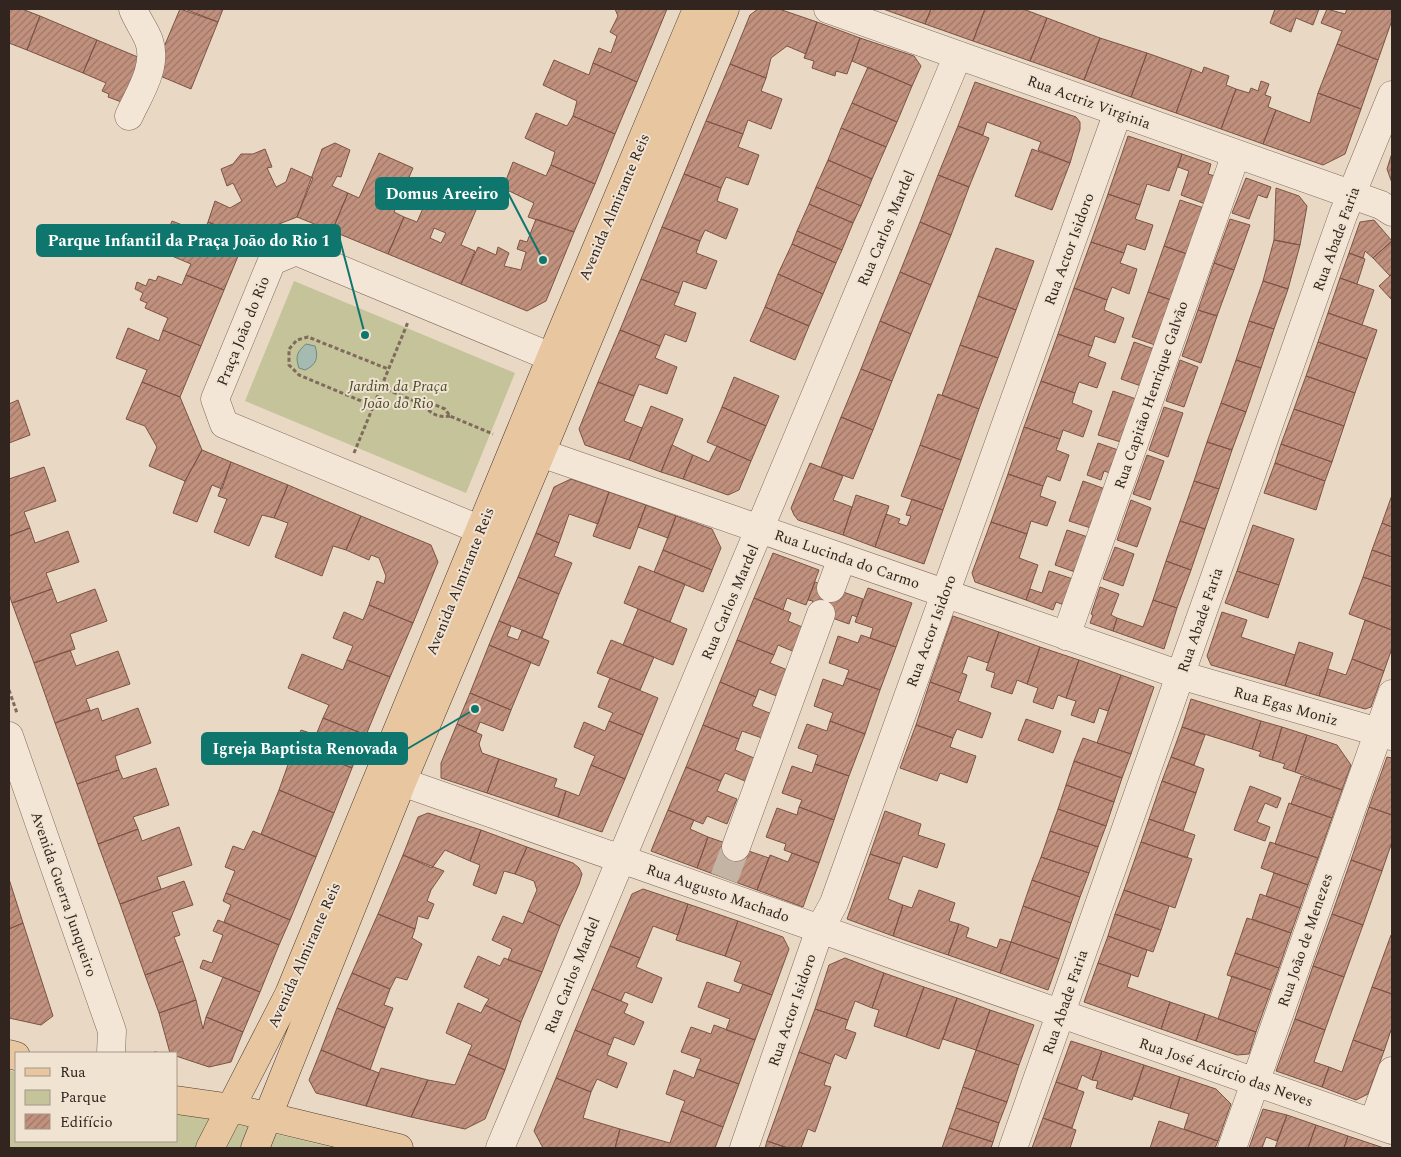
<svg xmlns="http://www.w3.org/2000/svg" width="1401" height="1157" font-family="Spectral,serif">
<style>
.park{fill:#c4c399}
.water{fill:#a5bbb2;stroke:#6d887e}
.building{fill:url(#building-hatch);stroke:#7c5345;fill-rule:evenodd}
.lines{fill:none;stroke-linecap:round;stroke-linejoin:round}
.minor-tunnel{stroke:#c4b4a3;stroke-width:28;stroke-dasharray:28 14;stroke-linecap:butt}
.minor-casing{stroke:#806a5c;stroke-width:29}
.major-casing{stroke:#4e3a30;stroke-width:29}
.path{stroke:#806a5c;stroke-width:3;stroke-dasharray:4 2.5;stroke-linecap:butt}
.minor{stroke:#f4e6d6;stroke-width:28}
.major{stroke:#e7c6a0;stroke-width:28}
.labels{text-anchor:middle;stroke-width:4;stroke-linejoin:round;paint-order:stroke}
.street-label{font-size:15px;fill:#32251f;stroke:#f0e3d2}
.park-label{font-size:15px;font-style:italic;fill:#484c28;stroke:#f0e3d2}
.leader{fill:none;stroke:#0f766e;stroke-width:2}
.callout-dot{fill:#0f766e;stroke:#f0e3d2;stroke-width:2}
.callout{fill:#0f766e;stroke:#0f766e;stroke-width:2}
.callout-label{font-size:16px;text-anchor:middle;font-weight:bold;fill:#fff}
</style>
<defs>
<pattern id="building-hatch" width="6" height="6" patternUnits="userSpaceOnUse" patternTransform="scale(1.25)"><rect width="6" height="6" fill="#c1917e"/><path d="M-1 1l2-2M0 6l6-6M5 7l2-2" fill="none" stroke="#9d7667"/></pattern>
</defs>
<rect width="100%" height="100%" fill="#e8d8c4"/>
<path class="park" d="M294 281 515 373 466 493 245 401Z
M9 1070 16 1072V1141H176V1110L335 1148H9Z"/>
<path class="water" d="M306 344 315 346C319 358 316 365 305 370L299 368C295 356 297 352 306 344Z"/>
<path class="building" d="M9 9H22L40 16 27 50 9 43Z
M180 9 218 22 191 89 153 73Z
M185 9H223L218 22Z
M615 9H667L637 82 593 63 599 48 611 53 617 36 610 32 618 16Z
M758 9H779L817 22 806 54 787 46 771 58 766 78 730 64 750 15Z
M883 9H931L925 24Z
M931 9H985L973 41 925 24Z
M985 9H1023L1047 18 1030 61 973 41Z
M1275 9H1319L1313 25 1296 18 1291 32 1270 23Z
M1327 9 1345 14 1347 9H1392V20L1378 60 1337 44 1342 31 1321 23Z
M40 16 97 40 83 73 27 50Z
M1047 18 1100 38 1084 80 1030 61Z
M817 22 860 38 847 74 836 71 835 76 812 68 814 61 804 58Z
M860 38 914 56 921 66 912 86 852 61Z
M1100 38 1147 53 1131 97 1084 80Z
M97 40 145 60 127 104 108 97 109 94 102 91 106 83 83 73Z
M1337 44 1378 60 1361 109 1318 93Z
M1147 53 1192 69 1176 113 1131 97Z
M554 60 589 75 593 63 637 82 615 134 573 116 577 101 543 85Z
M730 64 766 78 761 91 782 99 771 129 748 120 743 134 706 121Z
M868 67 912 86 897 122 852 103Z
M1204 67 1229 76 1226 85 1236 89 1221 129 1176 113 1192 69 1202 73Z
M1261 81 1269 84 1265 95 1271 97 1268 107 1276 110 1263 144 1221 129 1236 89 1249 93 1251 88 1258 91Z
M975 82 1076 117 1080 122V129L1070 163 1038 150 1041 142 987 122 983 135 958 126Z
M1318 93 1361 109 1345 154 1323 165 1263 144 1276 110 1310 123Z
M852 103 897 122 886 147 841 128Z
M536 113 567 126 573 116 615 134 595 184 551 165 555 152 525 138Z
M706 121 743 134 738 147 759 155 748 185 726 177 721 188 684 174Z
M958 126 989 138 969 187 938 175Z
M841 128 886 147 872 179 828 160Z
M1128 136 1182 154 1169 191 1147 184 1140 205 1108 194Z
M335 143 350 150 341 177 337 176 332 186 348 193 332 231 297 217 322 149Z
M265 149 272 167 267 168 276 187 286 182 291 168 313 178 297 217 246 237 208 222 215 201 230 208 242 201 233 183 227 186 221 169 233 164 241 154H253Z
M1032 149 1070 163 1052 210 1015 196Z
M379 153 413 168 394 212 404 217 388 254 332 231 348 193 359 198Z
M1392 153V183L1387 169Z
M1182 154 1211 164 1208 174 1218 177 1208 205 1181 195 1189 171 1178 167Z
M828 160 872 179 861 206 816 187Z
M513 162 546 176 551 165 595 184 574 232 528 217 534 203 503 188Z
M684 174 721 188 717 201 738 209 726 239 705 230 700 241 662 227Z
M938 175 969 187 951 235 920 222Z
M1246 178 1271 187 1267 198 1258 195 1249 219 1232 213Z
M434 183 479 203 461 245 475 251 461 284 388 254 404 217 417 222ZM434 228 446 233 441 243 430 238Z
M816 187 861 206 853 223 809 204Z
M1276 188 1299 196 1307 206 1300 245 1274 240Z
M1108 194 1140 205 1135 219 1153 225 1145 250 1127 244 1124 253 1091 242Z
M1180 200 1207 209 1190 255 1164 246Z
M809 204 853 223 842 250 797 231Z
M536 219 574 232 546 301 527 311 461 284 478 247 496 255 498 247 509 253 504 266 521 270 526 252 517 249 520 240 527 242Z
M1230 219 1250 225 1234 270 1214 263Z
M1374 220 1392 241 1373 258 1365 251 1363 258 1349 253 1360 222Z
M172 221 203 233 208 222 246 237 224 290 186 275 191 264 160 251Z
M920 222 951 235 931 285 900 272Z
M662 227 700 241 696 253 717 261 706 289 683 281 679 293 641 279Z
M797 231 842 250 836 263 792 244Z
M1274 240 1300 245 1288 289 1263 281Z
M1392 241V274L1390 276 1373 258Z
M1091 242 1124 253 1120 263 1137 269 1129 294 1112 287 1107 300 1074 288Z
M792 244 836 263 823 294 778 274Z
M1164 246 1190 255 1174 301 1148 292Z
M996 248 1034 261 1016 310 978 296Z
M1349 253 1365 259 1357 284 1340 278Z
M1214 263 1234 270 1217 316 1198 310Z
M900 272 931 285 911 334 880 321Z
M778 274 823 294 809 326 765 307Z
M1392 274V300L1379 286Z
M186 275 224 290 201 346 163 330 168 318 145 308 147 303 140 300 143 293 135 289 137 282 146 286 149 279 156 281 158 276 182 285Z
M1340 278 1374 290 1362 325 1328 313Z
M641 279 679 293 674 305 696 313 686 342 665 334 660 346 620 330Z
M1263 281 1288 289 1274 329 1249 321Z
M1074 288 1107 300 1104 310 1124 318 1115 343 1095 336 1092 346 1058 334Z
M1148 292 1174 301 1158 346 1132 337Z
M978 296 1016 310 998 358 960 345Z
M765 307 809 326 795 360 750 341Z
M1198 310 1217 316 1201 363 1182 356Z
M1328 313 1377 330 1367 359 1318 342Z
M880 321 911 334 892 381 861 369Z
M1249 321 1274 329 1261 368 1236 360Z
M128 328 159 341 163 330 201 346 180 397 142 382 147 370 116 358Z
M620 330 660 346 655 358 677 367 667 394 639 384 634 396 598 382Z
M1058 334 1092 346 1088 356 1106 363 1097 388 1079 382 1075 393 1041 381Z
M1134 342 1157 350 1144 387 1121 379Z
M1318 342 1367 359 1355 393 1306 376Z
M960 345 998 358 979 409 942 395Z
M1180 360 1198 367 1184 407 1166 401Z
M1236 360 1261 368 1246 412 1221 403Z
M861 369 892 381 873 430 841 417Z
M1306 376 1355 393 1344 426 1294 409Z
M734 377 779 396 766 426 722 407Z
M1041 381 1075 393 1072 403 1092 411 1083 437 1063 430 1060 439 1024 427Z
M142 382 180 397 202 450 185 481 149 466 157 447 145 426 126 419Z
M598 382 634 396 624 421 642 428 629 460 585 445 579 429Z
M1113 391 1139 400 1124 443 1098 435Z
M938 394 979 409 961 460 920 445Z
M18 400 30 435 9 443V404Z
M1221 403 1246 412 1232 450 1207 442Z
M651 406 683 419 661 472 629 460Z
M722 407 766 426 751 461 707 442Z
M1164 407 1183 413 1168 457 1149 450Z
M1294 409 1344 426 1332 462 1281 444Z
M841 417 873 430 853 479 821 467Z
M1024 427 1060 439 1056 450 1069 455 1060 481 1047 476 1043 486 1008 474Z
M1207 442 1232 450 1219 489 1194 481Z
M1098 443 1121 451 1113 474 1104 471 1101 480 1087 475Z
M1281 444 1332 462 1325 481 1275 463Z
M672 445 693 455 683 479 661 472Z
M920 445 961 460 943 510 901 496Z
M717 446 751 461 739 490 728 495 683 479 693 455 709 462Z
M202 450 231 462 222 489 212 485 197 522 173 513 185 481Z
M1147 455 1164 461 1150 500 1133 494Z
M231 462 288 485 274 518 262 515 249 546 214 532 227 499 218 496Z
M810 463 843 476 833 500 852 507 843 535 798 520 794 515 791 508Z
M1275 463 1325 481 1316 510 1264 493Z
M44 467 56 501 24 512 30 528 9 536V479Z
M1008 474 1043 486 1040 496 1056 502 1047 526 1031 521 1027 534 991 522Z
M571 479 609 492 598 524 569 514 559 543 536 533 554 487Z
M1083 481 1108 490 1094 529 1069 521Z
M1194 481 1219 489 1205 529 1180 521Z
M288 485 361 516 346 550 333 546 322 576 275 557 288 523 274 518Z
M609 492 646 505 630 549 593 536Z
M856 495 889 506 875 547 843 535Z
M1392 495V527L1382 523Z
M912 499 943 510 924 564 875 547 886 514 900 519 898 523 907 526 911 516 906 515Z
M1131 500 1151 508 1137 547 1117 540Z
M646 505 676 516 668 538 638 527Z
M361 516 431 545 438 562 413 623 369 605 377 581 384 584 386 576 379 558 371 555 369 560 346 550Z
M676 516 712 529 721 548 712 570 663 550Z
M1180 521 1205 529 1191 570 1166 561Z
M991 522 1027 534 1019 558 1038 565 1026 600 975 582 972 573Z
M1382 523 1392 527V557L1372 550Z
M1253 525 1294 539 1279 585 1237 571Z
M30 528 35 543 68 531 79 562 46 573 52 589 12 603 9 594V536Z
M1067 530 1091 538 1078 573 1055 565Z
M536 533 559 543 554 556 572 563 559 594 518 577Z
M1115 547 1134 554 1123 586 1103 579Z
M663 550 712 570 703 592 654 572Z
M1372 550 1392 557V587L1363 577Z
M773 553 819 570 806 605 787 598 783 610 754 598Z
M1166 561 1191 570 1177 608 1153 600Z
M639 566 685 584 670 622 624 603Z
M1049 571 1076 580 1067 606 1056 602 1053 610 1026 600 1030 589 1042 593Z
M1237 571 1279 585 1268 618 1225 603Z
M518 577 559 594 542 638 499 621Z
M1363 577 1392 587V630L1349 614Z
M815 582 863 599 857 617 852 615 849 624 810 610 813 601 808 600Z
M1100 587 1119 594 1111 615 1117 618 1113 631 1090 623 1093 615 1091 614Z
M868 588 912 603 896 647 870 638 873 628 855 622Z
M52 589 57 603 95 589 107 621 70 634 75 649 34 663 12 603Z
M754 598 791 613 788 621 807 629 797 653 778 645 774 655 737 640Z
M1153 600 1177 608 1164 649 1113 631 1117 618 1143 627Z
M369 605 413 623 390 677 347 660 353 646 333 638 344 612 363 620Z
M638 609 687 629 673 665 623 645Z
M1222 612 1247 620 1241 637 1295 655 1285 686 1211 665 1207 656Z
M953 616 999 632 988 663 968 656 962 673 967 675 961 693 930 682Z
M1365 620 1392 630V648L1384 671 1352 659Z
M499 621 511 626 507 636 518 640 522 630 549 641 539 666 489 645Z
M999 632 1040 647 1027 684 1017 680 1012 694 991 687 995 673 986 670Z
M861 635 896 647 880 690 846 678 849 670 829 663 838 636 858 643Z
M611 640 654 657 640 690 597 673Z
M737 640 774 655 770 663 790 671 779 697 759 689 756 697 720 682Z
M1299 642 1333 653 1319 696 1285 686Z
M489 645 531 662 511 710 470 693Z
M1040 647 1079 660 1066 698 1058 695 1053 709 1033 702 1038 688 1027 684Z
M70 650 76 666 118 651 130 684 86 699 90 710 55 723 34 663Z
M302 654 343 670 347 660 390 677 366 735 323 718 329 705 288 688Z
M1352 659 1384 671 1371 707 1365 709 1319 696 1328 669 1346 675Z
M1079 660 1121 675 1108 711 1099 708 1094 723 1071 715 1076 701 1066 698Z
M1121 675 1154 687 1131 754 1097 743Z
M610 678 658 698 643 735 609 721 613 713 598 707Z
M846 678 880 690 865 734 830 721 833 713 814 706 823 679 843 686Z
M720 682 756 697 752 706 772 714 762 738 742 731 739 739 703 725Z
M930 682 961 693 958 701 991 713 982 738 957 729 953 738 916 725Z
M470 693 511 710 503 731 480 722 476 732 457 724Z
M1191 699 1261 721 1252 749 1182 727Z
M98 708 102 721 138 708 151 743 115 756 119 770 77 784 55 723Z
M323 718 366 735 352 768 295 745 301 730 316 735Z
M1026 719 1061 731 1053 753 1018 740Z
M609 721 643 735 625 779 591 765 595 756 574 747 584 722 605 731Z
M830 721 865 734 849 776 815 764 818 755 798 748 807 724 827 731Z
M1261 721 1282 727 1272 760 1259 756 1261 752 1252 749Z
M457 724 482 735 479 744 482 753 499 759 487 793 441 778V763Z
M703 725 739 739 735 750 754 758 745 781 725 773 721 781 686 767Z
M916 725 953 738 950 747 976 756 967 783 940 773 937 781 900 768Z
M1182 727 1205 735 1194 765 1171 757Z
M1282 727 1307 735 1295 772 1283 768 1285 764 1272 760Z
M1307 735 1337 745 1351 765 1342 790 1295 772Z
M1083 738 1131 754 1122 778 1074 761Z
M295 745 352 768 334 813 279 790Z
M1171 757 1204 769 1196 793 1162 781Z
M1387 757 1392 758V815L1369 807Z
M499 759 557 779 554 787 566 791 558 817 487 793Z
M1074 761 1122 778 1114 802 1066 785Z
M815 764 849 776 834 820 799 807 802 800 782 793 792 766 812 773Z
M591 765 625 779 602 832 558 817 566 791 579 796Z
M686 767 721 781 717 791 737 799 727 824 707 816 703 824 668 810Z
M156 768 169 805 133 817 138 829 98 844 77 784 119 770 123 779Z
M1301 776 1342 790 1332 818 1291 804Z
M1162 781 1196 793 1183 831 1149 819Z
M1066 785 1114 802 1106 826 1058 809Z
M1250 786 1281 798 1277 808 1265 803 1257 822 1270 827 1265 841 1234 830Z
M279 790 334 813 316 857 261 834Z
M1289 803 1332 818 1318 858 1275 844Z
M799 807 834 820 819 863 784 850 786 844 766 837 777 808 797 815Z
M1369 807 1392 815V842L1382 871 1351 860Z
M1058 809 1106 826 1098 847 1050 831Z
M668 810 694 820 690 829 708 837 697 868 651 851Z
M885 811 921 824 918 835 945 844 937 868 903 856 900 864 870 854Z
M428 813 481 830 470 861 445 850 432 868 403 855 418 817Z
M1149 819 1195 835 1187 858 1141 842Z
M179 827 192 865 157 877 161 889 120 904 98 844 138 829 142 841Z
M481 830 527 847 515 874 504 871 496 894 473 885 480 865 470 861Z
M253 831 316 857 290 920 226 893 235 871 225 867 233 846 244 850Z
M1050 831 1098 847 1089 873 1041 857Z
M708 837 769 858 757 890 697 868Z
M1141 842 1192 859 1175 908 1124 890Z
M1270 842 1318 858 1308 885 1261 868Z
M527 847 573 863 579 868 582 874 579 884 560 926 528 911 537 890 534 881 515 874Z
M792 853 819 863 803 907 757 890 770 855 788 862Z
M870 854 900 864 888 899 903 905 893 936 847 919Z
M403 855 444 871 431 890 427 901 434 904 428 919 418 916 415 929 378 914Z
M1041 857 1089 873 1080 897 1032 880Z
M1351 860 1382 871 1363 925 1332 914Z
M1274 873 1308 885 1300 908 1266 896Z
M9 879 23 923 9 929Z
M1032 880 1080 897 1071 923 1023 906Z
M184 881 193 905 172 912 180 935 174 937 183 961 145 975 120 904Z
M643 889 688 904 678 935 653 926 640 958 610 946 632 894Z
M919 890 955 903 949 921 959 924 948 955 893 936 903 905 912 908Z
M1124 890 1169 906 1161 930 1115 914Z
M226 893 290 920 279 945 224 922 231 905 223 901Z
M1260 894 1300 908 1291 933 1252 919Z
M688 904 738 921 725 956 676 940Z
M1023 906 1071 923 1059 959 1011 942Z
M528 911 560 926 542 972 508 960 512 949 492 940 503 916 523 924Z
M378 914 415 929 412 938 422 944 407 980 396 977 390 989 352 973Z
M1115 914 1161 930 1153 952 1108 936Z
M1332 914 1363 925 1344 977 1313 966Z
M1247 918 1291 933 1279 968 1235 953Z
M218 920 279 945 260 992 200 968 203 960 212 963 223 935 213 931Z
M738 921 783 937 789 949 772 995 734 981 741 962 725 956Z
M23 923 53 1016 41 1025 9 1018V929Z
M959 924 969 928 966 937 997 948 1000 939 1011 942 1000 973 948 955Z
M1391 935 1392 936V994L1372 987Z
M1108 936 1147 950 1138 977 1098 963Z
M1011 942 1059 959 1048 990 1000 973Z
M610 946 640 958 636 967 662 978 652 1003 625 992 621 1001 592 989Z
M1235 953 1279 968 1271 990 1227 975Z
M478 956 500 966 504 958 542 972 521 1022 485 1005 489 999 464 987Z
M845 958 884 973 872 1008 855 1001 848 1020 815 1009 829 965Z
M183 961 196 1000 159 1013 145 975Z
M1098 963 1131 974 1127 987 1170 1002 1161 1029 1084 1002Z
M1313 966 1344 977 1325 1030 1295 1019Z
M352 973 390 989 384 1005 393 1008 385 1028 337 1008Z
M884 973 924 987 906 1037 874 1026 879 1010 872 1008Z
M1232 976 1271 990 1256 1032 1218 1019Z
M223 977 260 992 243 1032 206 1017Z
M707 982 739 993 743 984 772 995 755 1040 726 1030 730 1019 698 1007Z
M924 987 957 998 939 1049 906 1037Z
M1372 987 1392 994V1027L1384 1051 1353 1040Z
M592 989 628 1004 624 1013 644 1022 634 1045 614 1037 611 1045 575 1030Z
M957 998 990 1010 976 1050 943 1039Z
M196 1000 203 1029 206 1017 243 1032 231 1062 209 1067 176 1056V1053H170L159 1013Z
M1170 1002 1205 1014 1196 1041 1161 1029Z
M458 1003 481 1013 485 1005 521 1022 505 1070 468 1054 472 1045 446 1033Z
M337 1008 385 1028 370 1070 321 1050Z
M815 1009 848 1020 845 1029 856 1033 846 1059 835 1054 831 1064 799 1052Z
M990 1010 1034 1025 1019 1065 976 1050Z
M1205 1014 1256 1032 1249 1054 1237 1055 1196 1041Z
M1295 1019 1325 1030 1314 1062 1329 1067 1322 1087 1276 1071Z
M714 1025 755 1040 739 1084 697 1069 701 1059 681 1052 691 1027 711 1034Z
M575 1030 611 1045 607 1055 627 1063 617 1088 597 1079 591 1092 556 1078Z
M1353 1040 1384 1051 1368 1094 1356 1100 1322 1087 1329 1067 1342 1072Z
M1071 1041 1102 1051 1092 1080 1082 1075 1077 1089 1056 1082Z
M321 1050 379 1073 366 1106 316 1093 309 1080Z
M976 1050 1019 1065 1007 1102 963 1087Z
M1102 1051 1144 1065 1132 1100 1096 1088 1098 1081 1092 1080Z
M799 1052 831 1064 824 1085 831 1087 815 1132 808 1129 801 1148H788L767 1141Z
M468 1054 505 1070 485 1119 465 1129 411 1117 428 1080 455 1085Z
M1144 1065 1180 1077 1170 1108 1134 1096Z
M381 1068 428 1080 411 1117 366 1106Z
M697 1069 739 1084 723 1127 681 1111 685 1101 666 1094 674 1070 694 1078Z
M1180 1077 1216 1089 1231 1104 1218 1141 1184 1129 1189 1114 1170 1108Z
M556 1078 591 1092 583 1118 620 1129 615 1148H543L534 1131Z
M1056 1082 1084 1092 1072 1128 1043 1118Z
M963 1087 1007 1102 999 1123 956 1108Z
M956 1108 999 1123 993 1142 949 1128Z
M1263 1109 1287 1115 1277 1141 1266 1137 1262 1148H1249Z
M681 1111 723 1127 715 1148H615L620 1129 670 1143Z
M1287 1115 1316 1125 1308 1148H1275Z
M1043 1118 1076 1130 1070 1148H1032Z
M1159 1121 1218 1141 1215 1148H1150Z
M1316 1125 1348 1136 1344 1148H1308Z
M949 1128 993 1142 991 1148H942Z
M1348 1136 1384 1148H1344Z
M767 1141 788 1148H765Z"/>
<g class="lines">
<path class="minor-tunnel" d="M724 878 736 847"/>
<defs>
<path id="minor" d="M828 9 1381 205 1392 212
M129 116C139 94 158 66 149 41 145 30 137 20 133 9
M541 453 1180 675 1392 736
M481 530 224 424 215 399 272 261 296 251 551 357
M831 588 842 558
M1066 636 1236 154
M9 736 112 1031 111 1053
M392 762 402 782 1392 1130
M736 847 821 614
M1373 1123 1392 1071
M500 1148C651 783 807 420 958 55
M744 1148 820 929 834 903 1118 112
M1013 1148 1343 215 1392 95
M1232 1148 1392 694"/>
<path id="major" d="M9 1054 16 1056
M176 1100 232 1108 399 1148
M210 1148 289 994 551 357 697 9
M255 1148 402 782 541 453 725 9"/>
</defs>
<use href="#minor" class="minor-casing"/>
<use href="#major" class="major-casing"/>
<path class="path" d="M381 387 424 405 433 404 445 409 450 416 493 434
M424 405C431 414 438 418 450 416
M373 406 299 375 289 365V349L297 340 308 337 388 369
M354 453 408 322
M9 690 17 713
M154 1053H157"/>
<use href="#minor" class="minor"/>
<use href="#major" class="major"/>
</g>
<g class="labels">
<g class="street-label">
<text transform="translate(1089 102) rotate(20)" y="5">Rua Actriz Virginia</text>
<text transform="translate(614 207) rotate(-67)" y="5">Avenida Almirante Reis</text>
<text transform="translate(886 228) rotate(-67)" y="5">Rua Carlos Mardel</text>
<text transform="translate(1336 239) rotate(-70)" y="5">Rua Abade Faria</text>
<text transform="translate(1069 249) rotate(-70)" y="5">Rua Actor Isidoro</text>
<text transform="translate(243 331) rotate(-68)" y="5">Praça João do Rio</text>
<text transform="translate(1151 395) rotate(-71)" y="5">Rua Capitão Henrique Galvão</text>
<text transform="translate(847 559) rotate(19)" y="5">Rua Lucinda do Carmo</text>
<text transform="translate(460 581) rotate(-68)" y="5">Avenida Almirante Reis</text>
<text transform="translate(730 602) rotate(-67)" y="5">Rua Carlos Mardel</text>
<text transform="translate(1200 620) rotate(-71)" y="5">Rua Abade Faria</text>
<text transform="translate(931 631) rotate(-70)" y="5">Rua Actor Isidoro</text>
<text transform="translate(1286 706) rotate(16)" y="5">Rua Egas Moniz</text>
<text transform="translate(718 893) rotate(19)" y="5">Rua Augusto Machado</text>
<text transform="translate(64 894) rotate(71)" y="5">Avenida Guerra Junqueiro</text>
<text transform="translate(1305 940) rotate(-71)" y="5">Rua João de Menezes</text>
<text transform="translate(304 955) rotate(-66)" y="5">Avenida Almirante Reis</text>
<text transform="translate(572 975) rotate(-68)" y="5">Rua Carlos Mardel</text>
<text transform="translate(1065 1002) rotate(-71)" y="5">Rua Abade Faria</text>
<text transform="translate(792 1010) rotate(-71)" y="5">Rua Actor Isidoro</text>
<text transform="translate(1226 1072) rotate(19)" y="5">Rua José Acúrcio das Neves</text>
</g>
<g class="park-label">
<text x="398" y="391">Jardim da Praça<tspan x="398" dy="17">João do Rio</tspan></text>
</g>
</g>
<path class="leader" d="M543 260L508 193M365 335L340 240M475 709L407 749"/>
<g class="callout-dot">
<circle cx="543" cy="260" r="5"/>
<circle cx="365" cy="335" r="5"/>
<circle cx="475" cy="709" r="5"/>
</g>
<g class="callout">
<rect x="376" y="178" width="132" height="31" rx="5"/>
<rect x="37" y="225" width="303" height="31" rx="5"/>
<rect x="202" y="733" width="205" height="31" rx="5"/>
</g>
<g class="callout-label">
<text x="442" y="199">Domus Areeiro</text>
<text x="189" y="246">Parque Infantil da Praça João do Rio 1</text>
<text x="305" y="754">Igreja Baptista Renovada</text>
</g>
<rect width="1401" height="1157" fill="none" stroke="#32251f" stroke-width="20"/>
<rect x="15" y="1052" width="162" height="90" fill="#f0e3d2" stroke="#a4978a"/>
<rect x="25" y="1068" width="25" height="8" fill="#e7c6a0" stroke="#a4978a"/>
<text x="60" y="1077" font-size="15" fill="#32251f">Rua</text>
<rect x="25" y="1090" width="25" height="15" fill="#c4c399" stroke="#a4978a"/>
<text x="60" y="1102" font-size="15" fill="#32251f">Parque</text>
<rect x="25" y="1114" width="25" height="15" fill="url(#building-hatch)" stroke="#a4978a"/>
<text x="60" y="1127" font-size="15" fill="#32251f">Edifício</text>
</svg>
